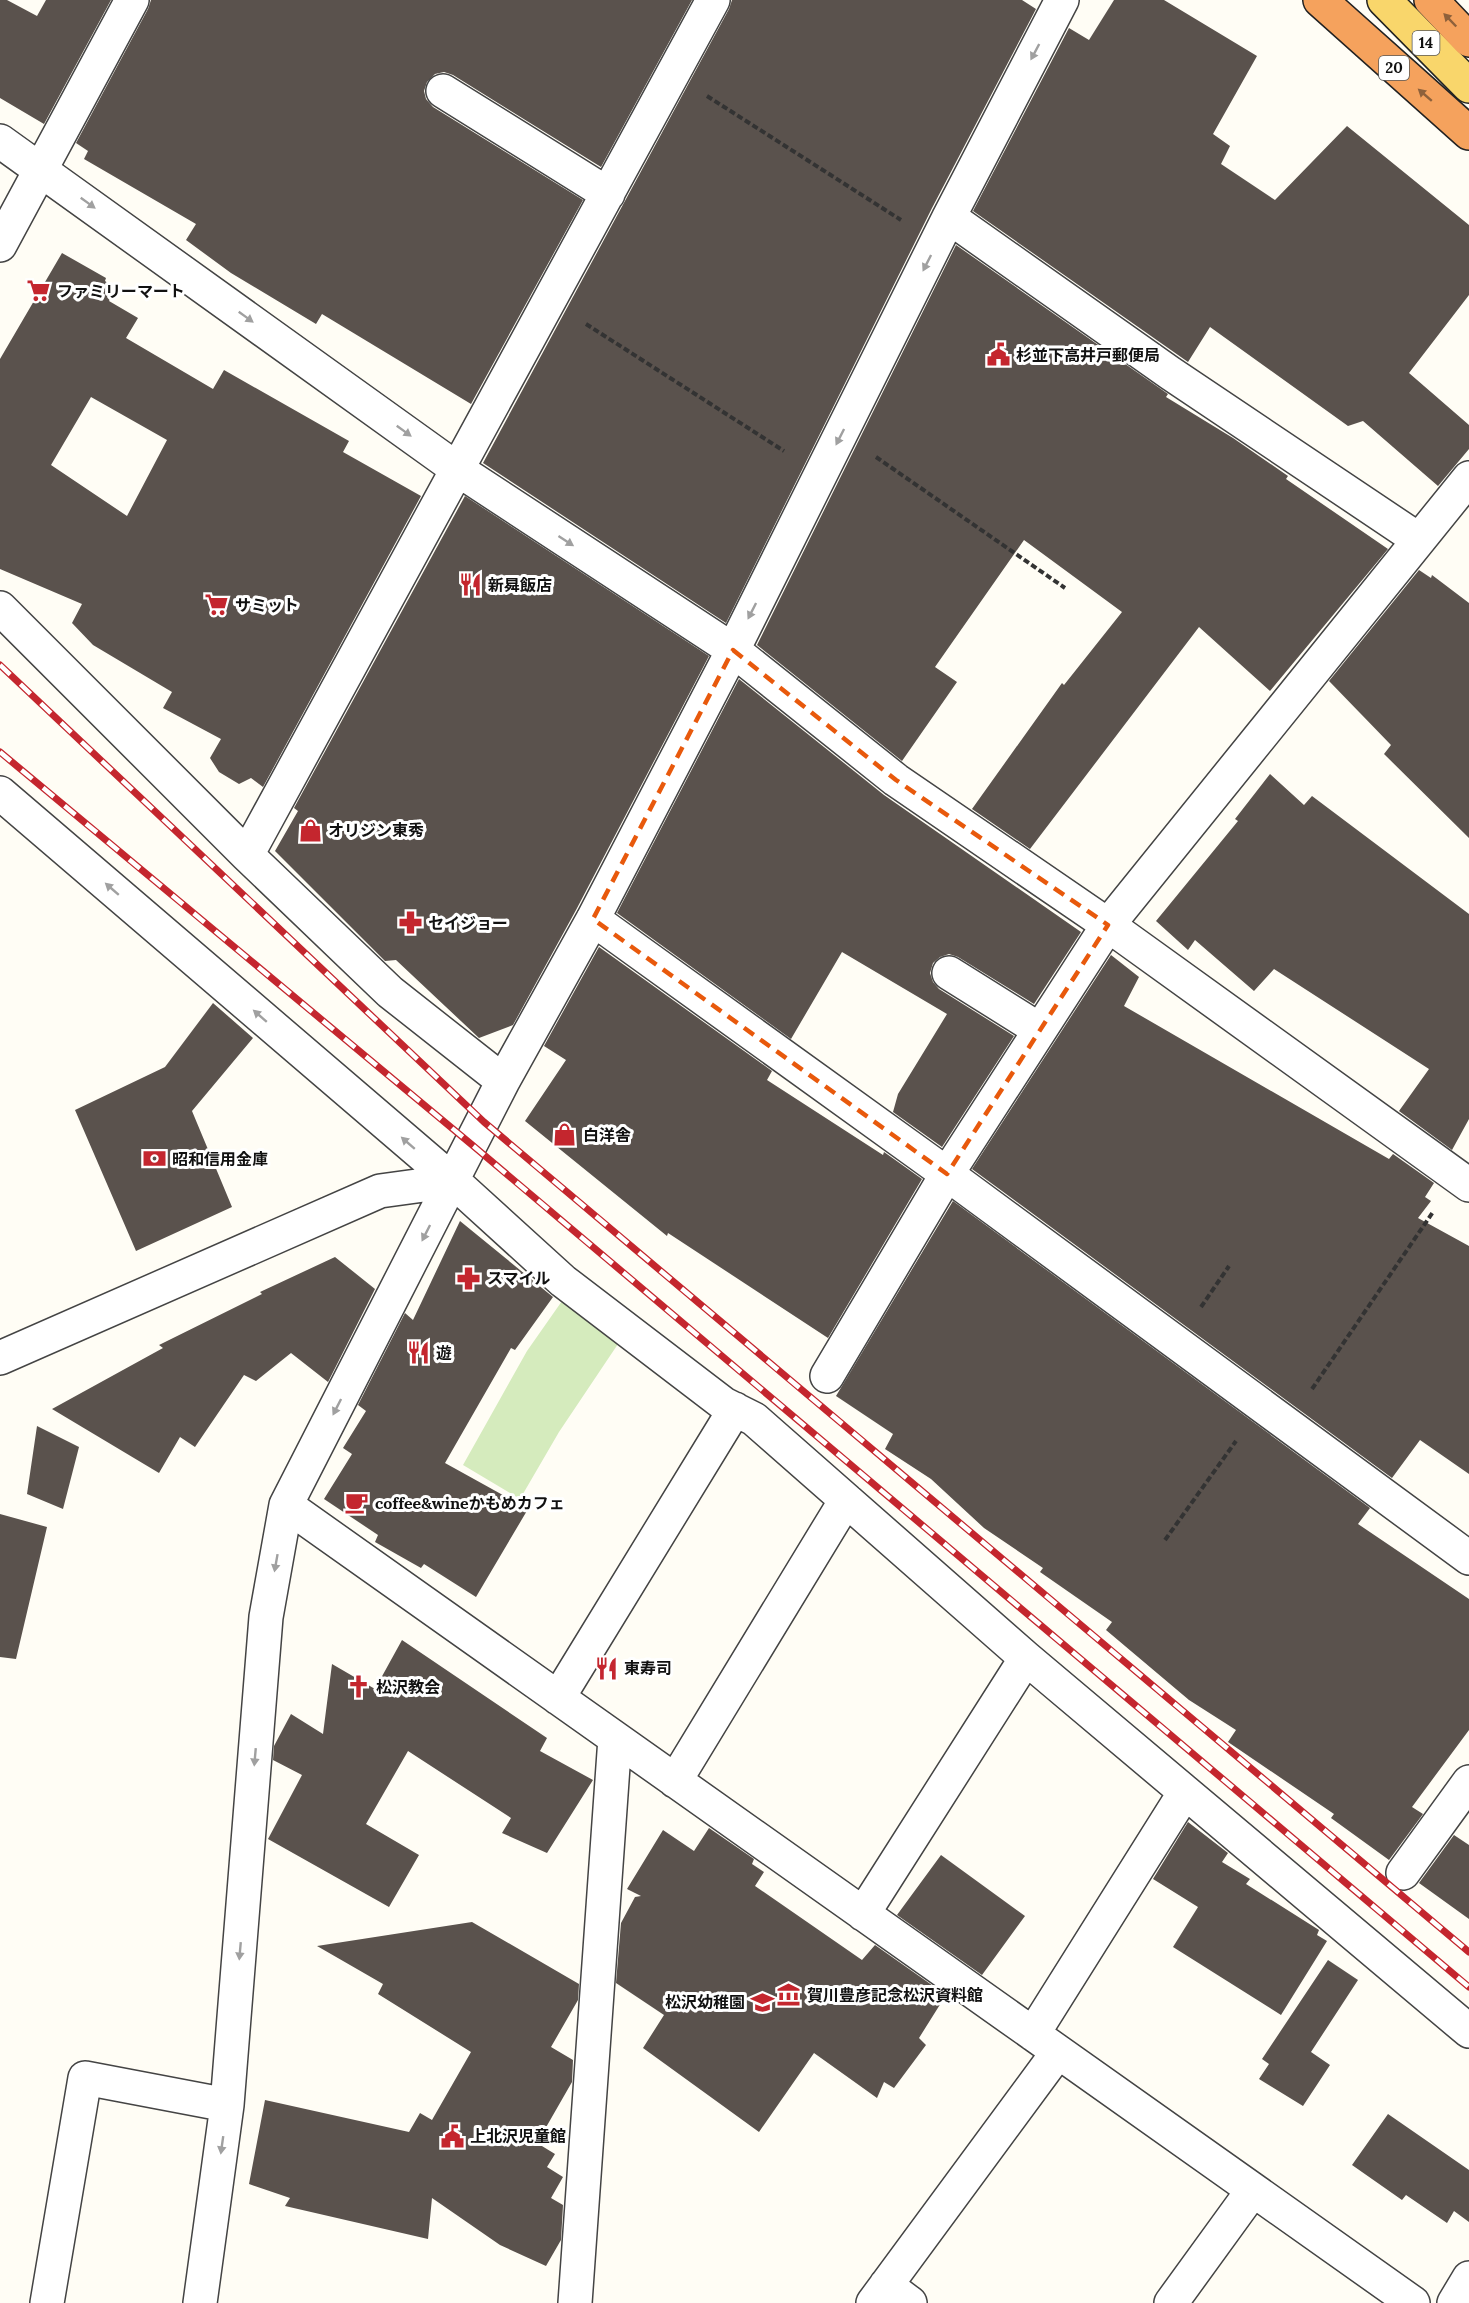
<svg xmlns="http://www.w3.org/2000/svg" width="1469" height="2303" font-family="Lora,'Noto Sans JP',serif">
<style>
.green{fill:#d5ebbd}
.building{fill:#5a524d;fill-rule:evenodd}
.lines{fill:none;stroke-linecap:round;stroke-linejoin:round}
.minor-casing{stroke:#444;stroke-width:36}
.major-casing{stroke:#222;stroke-width:36}
.highway-casing{stroke:#222;stroke-width:36}
.path{stroke:#333;stroke-width:4;stroke-dasharray:6 3;stroke-linecap:butt}
.minor{stroke:#fff;stroke-width:33}
.major{stroke:#f9d66b;stroke-width:33}
.highway{stroke:#f5a25d;stroke-width:33}
.rail-casing{stroke:#c4262e;stroke-width:7}
.rail{stroke:#fff;stroke-width:4.5;stroke-dasharray:14;stroke-linecap:butt}
.oneway{fill:#8e613b}
.oneway2{fill:#a0a0a0}
.marked{fill:none;stroke:#e8590c;stroke-width:4.5;stroke-dasharray:12 8;stroke-linejoin:round}
.labels{text-anchor:middle;stroke-width:6;stroke-linejoin:round;paint-order:stroke}
.shield{fill:#fff;stroke:#585858;stroke-width:1.5}
.shield-label{font-size:15px;font-weight:bold;fill:#111}
.poi-label{font-size:16px;font-weight:bold;fill:#111;stroke:#fff;text-anchor:start}
</style>
<rect width="100%" height="100%" fill="#fffdf5"/>
<path class="green" d="M562 1301 620 1341 559 1432 520 1499 463 1465 527 1351Z"/>
<path class="building" d="M0 0H7L37 16 46 0H111L44 124 0 98Z
M151 0H692L601 167 453 75 444 72 435 74 427 82 424 91 426 99 433 107 583 200 471 404 322 314 316 324 231 273 186 240 196 224 84 159 88 151 76 143 148 9Z
M732 0H1022L1036 9 932 208 726 623 483 463 729 9Z
M1114 0H1164L1257 56 1213 134 1230 146 1221 164 1275 200 1347 126 1469 225V295L1409 373 1469 425V449L1438 486 1363 421 1348 426 1210 327 1188 362 973 211 1069 28 1089 40Z
M956 245 1168 394 1166 397 1233 438 1288 476 1286 479 1388 549 1270 691 1199 627 1030 849 972 809 1062 683 1064 685 1122 612 1024 540 935 667 957 682 902 761 757 645Z
M62 253 106 278 105 281 116 289 109 301 138 318 126 338 213 389 224 370 349 441 343 452 421 496 263 787 251 778 239 784 219 772 210 758 221 739 163 708 172 692 93 645 72 623 82 604 0 569V359ZM91 397 167 440 127 516 51 465Z
M465 496 709 656 576 910 513 1025 479 1038 396 960 385 961 275 851 298 811 294 808Z
M1419 570 1431 578 1432 575 1469 603V838L1384 754 1391 745 1329 681Z
M739 679 884 795 1081 932 1034 1004 958 957 949 954 940 957 933 963 930 973 933 982 939 989 1014 1036 942 1147 893 1112 898 1094 947 1014 842 952 791 1039 617 913Z
M1270 774 1304 805 1312 796 1469 914V1119L1452 1150 1399 1111 1429 1069 1274 969 1254 991 1195 940 1188 950 1156 921 1238 821 1235 819Z
M599 947 772 1071 767 1080 883 1155 884 1152 922 1179 828 1338 668 1233 667 1236 525 1121 566 1060 544 1046Z
M1111 955 1139 977 1124 1006 1389 1159 1393 1154 1434 1183 1425 1197 1431 1201 1418 1218 1469 1246V1474L1420 1440 1392 1478 972 1169Z
M213 1003 253 1038 192 1111 232 1207 136 1251 75 1110 165 1067Z
M953 1201 1370 1508 1358 1524 1469 1599V1730L1412 1807 1423 1814 1389 1860 1331 1818 1334 1814 1228 1742 1236 1730 1189 1700 1106 1630 1112 1622 1040 1572 1043 1568 984 1528 931 1479 885 1449 893 1434 836 1396Z
M460 1221 553 1297 515 1350 511 1348 445 1463 528 1509 476 1597 424 1564 421 1568 375 1542 378 1535 324 1499 352 1454 343 1448 366 1411 358 1405 405 1313 413 1320Z
M335 1257 375 1289 328 1382 291 1353 256 1381 244 1375 195 1447 180 1437 159 1473 52 1409 163 1348 159 1345 262 1294 260 1292Z
M37 1426 79 1447 63 1509 27 1494Z
M0 1514 47 1527 16 1659 0 1657Z
M402 1640 547 1738 540 1751 593 1780 547 1853 502 1833 511 1818 408 1751 366 1824 419 1855 389 1907 268 1839 302 1775 273 1760 274 1746 291 1714 323 1734 332 1664 375 1689Z
M1188 1822 1228 1853 1222 1862 1250 1879 1246 1884 1319 1930 1317 1935 1327 1941 1281 2015 1173 1947 1198 1907 1153 1879Z
M709 1828 754 1859 752 1864 764 1872 755 1886 862 1960 875 1945 946 1995 919 2038 926 2045 894 2088 884 2082 877 2098 814 2053 759 2132 643 2048 664 2015 616 1983 621 1923 635 1897 641 1896 627 1889 663 1830 694 1851Z
M1454 1835 1469 1845V1919L1419 1883Z
M941 1855 1025 1916 982 1975 897 1915Z
M472 1922 579 1984 578 2000 551 2047 573 2060 572 2082 537 2143 555 2154 547 2167 563 2177 551 2198 563 2205 561 2240 546 2266 500 2245 432 2198 428 2239 285 2206 290 2198 249 2184 265 2100 409 2132 420 2113 432 2120 471 2052 378 1994 383 1984 317 1946Z
M1328 1960 1358 1980 1311 2052 1330 2065 1303 2106 1259 2079 1269 2064 1262 2059Z
M1388 2114 1469 2170V2222L1454 2211 1447 2223 1406 2195 1402 2200 1352 2165Z"/>
<g class="lines">
<defs>
<path id="minor" d="M443 91 608 194
M0 141 457 469 733 650 896 780 1108 925 1469 1185
M949 217 1170 373 1419 540
M0 245 132 0
M0 608 247 855 390 992 503 1081
M0 793 453 1181 563 1281 724 1404 754 1419 1026 1658 1469 2031
M247 855 713 0
M593 919 947 1174 1469 1558
M949 973 1040 1030
M0 1358 380 1191 453 1181
M827 1376 947 1174 1108 925 1469 478
M286 1505 1413 2303
M558 1698 735 1409
M675 1781 846 1500
M1403 1873 1469 1782
M863 1914 1026 1658
M1033 2034 1185 1792
M886 2285 910 2303
M47 2303 85 2078 227 2105
M200 2303 227 2105 266 1617 286 1505 503 1081 593 919 733 650 949 217 1062 0
M575 2303 615 1738
M873 2303 1058 2052
M1171 2303 1253 2190
M1454 2303 1469 2278"/>
<path id="major" d="M1384 0 1469 86"/>
<path id="highway" d="M1320 0 1469 133
M1431 0 1469 40"/>
</defs>
<use href="#minor" class="minor-casing"/>
<use href="#major" class="major-casing"/>
<use href="#highway" class="highway-casing"/>
<path class="path" d="M707 96 901 220
M586 324 784 451
M876 457 1065 588
M1201 1307 1229 1266
M1312 1389 1433 1212
M1165 1540 1236 1441"/>
<use href="#minor" class="minor"/>
<use href="#major" class="major"/>
<use href="#highway" class="highway"/>
<defs>
<path id="rail" d="M0 665 484 1122 1469 1952
M0 752 471 1144 1469 1987"/>
</defs>
<use href="#rail" class="rail-casing"/>
<use href="#rail" class="rail"/>
</g>
<defs><path id="oneway-solid" d="M-6-.8H1V-3.2L6.5 0L1 3.2V.8H-6Z" transform="scale(1.5)"/></defs>
<g class="oneway">
<use href="#oneway-solid" transform="translate(1450 20) rotate(-134)"/>
<use href="#oneway-solid" transform="translate(1425 95) rotate(-139)"/>
</g>
<g class="oneway2">
<use href="#oneway-solid" transform="translate(1035 52) rotate(118)"/>
<use href="#oneway-solid" transform="translate(88 203) rotate(36)"/>
<use href="#oneway-solid" transform="translate(927 263) rotate(117)"/>
<use href="#oneway-solid" transform="translate(246 317) rotate(36)"/>
<use href="#oneway-solid" transform="translate(404 431) rotate(36)"/>
<use href="#oneway-solid" transform="translate(840 437) rotate(117)"/>
<use href="#oneway-solid" transform="translate(566 541) rotate(33)"/>
<use href="#oneway-solid" transform="translate(752 611) rotate(117)"/>
<use href="#oneway-solid" transform="translate(112 889) rotate(-139)"/>
<use href="#oneway-solid" transform="translate(260 1016) rotate(-139)"/>
<use href="#oneway-solid" transform="translate(408 1143) rotate(-139)"/>
<use href="#oneway-solid" transform="translate(426 1233) rotate(117)"/>
<use href="#oneway-solid" transform="translate(337 1407) rotate(117)"/>
<use href="#oneway-solid" transform="translate(276 1563) rotate(100)"/>
<use href="#oneway-solid" transform="translate(255 1757) rotate(95)"/>
<use href="#oneway-solid" transform="translate(240 1951) rotate(95)"/>
<use href="#oneway-solid" transform="translate(222 2145) rotate(98)"/>
</g>
<path class="marked" d="M733 650 896 780 1108 925 947 1174 593 919Z"/>
<defs>
<symbol id="supermarket-bare" viewBox="-9 -9 18 18"><path d="M-6-5.5h2.5l.6 2H6L4.5 2H-2.5L-4.4-4H-6ZM-1.5 3.2a1.3 1.3 0 1 0 .1 0ZM3 3.2a1.3 1.3 0 1 0 .1 0Z" fill="#c4262e" stroke="#fff" stroke-width="2.5" paint-order="stroke"/></symbol>
<symbol id="civic-bare" viewBox="-9 -9 18 18"><path d="M-.6-6.5H3V-4.5H.6V-3L4-1V1h2V6H-6V1h2V-1L-.6-3ZM-1.2 2.5V6h2.4V2.5Z" fill="#c4262e" stroke="#fff" stroke-width="2.5" paint-order="stroke"/></symbol>
<symbol id="restaurant-bare" viewBox="-9 -9 18 18"><path d="M-5-6h1v4h1v-4h1v4h1v-4h1v5L-1.5 .5V6h-2V.5L-5-1ZM5-6V6H3V1.5H1.5Q1.5-4 5-6Z" fill="#c4262e" stroke="#fff" stroke-width="2.5" paint-order="stroke"/></symbol>
<symbol id="shop-bare" viewBox="-9 -9 18 18"><path d="M-5-2.5h2.3a2.7 3.5 0 0 1 5.4 0H5L5.5 6h-11ZM-1.5-2.5h3a1.5 2.3 0 0 0-3 0Z" fill="#c4262e" stroke="#fff" stroke-width="2.5" paint-order="stroke"/></symbol>
<symbol id="pharmacy-bare" viewBox="-9 -9 18 18"><path d="M-2-6h4v4h4v4h-4v4h-4v-4h-4v-4h4Z" fill="#c4262e" stroke="#fff" stroke-width="2.5" paint-order="stroke"/></symbol>
<symbol id="bank-bare" viewBox="-9 -9 18 18"><path d="M-6-4H6V4H-6ZM0-2.3a2.3 2.3 0 1 0 0 4.6a2.3 2.3 0 1 0 0-4.6Z" fill="#c4262e" stroke="#fff" stroke-width="2.5" paint-order="stroke"/></symbol>
<symbol id="cafe-bare" viewBox="-9 -9 18 18"><path d="M-5.5-4.5H6V0H3Q3 3.5 0 3.5H-2.5Q-5.5 3.5-5.5 0ZM3-3.2v2h1.7v-2ZM-6 4.5H4V6H-6Z" fill="#c4262e" stroke="#fff" stroke-width="2.5" paint-order="stroke"/></symbol>
<symbol id="church-bare" viewBox="-9 -9 18 18"><path d="M-1.2-6h2.4v3.5h3.3v2.4h-3.3V6h-2.4V-.1h-3.3v-2.4h3.3Z" fill="#c4262e" stroke="#fff" stroke-width="2.5" paint-order="stroke"/></symbol>
<symbol id="museum-bare" viewBox="-9 -9 18 18"><path d="M0-6L6-3V-2H-6V-3ZM-5-1h2V3h-2ZM-1-1h2V3h-2ZM3-1h2V3H3ZM-6 4H6V6H-6Z" fill="#c4262e" stroke="#fff" stroke-width="2.5" paint-order="stroke"/></symbol>
<symbol id="school-bare" viewBox="-9 -9 18 18"><path d="M0-5L7-2L0 1L-7-2ZM-4 1L0 2.5L4 1V4Q0 6-4 4Z" fill="#c4262e" stroke="#fff" stroke-width="2.5" paint-order="stroke"/></symbol>
</defs>
<g fill-rule="evenodd">
<use href="#supermarket-bare" x="22" y="274" width="33" height="33"/>
<use href="#civic-bare" x="982" y="338" width="33" height="33"/>
<use href="#restaurant-bare" x="454" y="568" width="33" height="33"/>
<use href="#supermarket-bare" x="200" y="588" width="33" height="33"/>
<use href="#shop-bare" x="294" y="814" width="33" height="33"/>
<use href="#pharmacy-bare" x="394" y="906" width="33" height="33"/>
<use href="#shop-bare" x="548" y="1118" width="33" height="33"/>
<use href="#bank-bare" x="138" y="1142" width="33" height="33"/>
<use href="#pharmacy-bare" x="452" y="1262" width="33" height="33"/>
<use href="#restaurant-bare" x="402" y="1336" width="33" height="33"/>
<use href="#cafe-bare" x="340" y="1486" width="33" height="33"/>
<use href="#restaurant-bare" x="590" y="1652" width="33" height="33"/>
<use href="#church-bare" x="342" y="1670" width="33" height="33"/>
<use href="#museum-bare" x="772" y="1978" width="33" height="33"/>
<use href="#school-bare" x="746" y="1986" width="33" height="33"/>
<use href="#civic-bare" x="436" y="2120" width="33" height="33"/>
</g>
<g class="labels">
<g class="shield">
<rect x="1412.5" y="31" width="27" height="24" rx="4.5"/>
<rect x="1379" y="56" width="30" height="24" rx="4.5"/>
</g>
<g class="shield-label">
<text x="1426" y="48">14</text>
<text x="1394" y="73">20</text>
</g>
<g class="poi-label">
<text x="57" y="297">ファミリーマート</text>
<text x="1016" y="361">杉並下高井戸郵便局</text>
<text x="488" y="591">新曻飯店</text>
<text x="235" y="611">サミット</text>
<text x="328" y="836">オリジン東秀</text>
<text x="428" y="929">セイジョー</text>
<text x="583" y="1141">白洋舎</text>
<text x="172" y="1165">昭和信用金庫</text>
<text x="487" y="1284">スマイル</text>
<text x="436" y="1359">遊</text>
<text x="375" y="1509">coffee&amp;wineかもめカフェ</text>
<text x="624" y="1674">東寿司</text>
<text x="376" y="1693">松沢教会</text>
<text x="807" y="2001">賀川豊彦記念松沢資料館</text>
<text x="745" y="2008" text-anchor="end">松沢幼稚園</text>
<text x="470" y="2142">上北沢児童館</text>
</g>
</g>
</svg>
